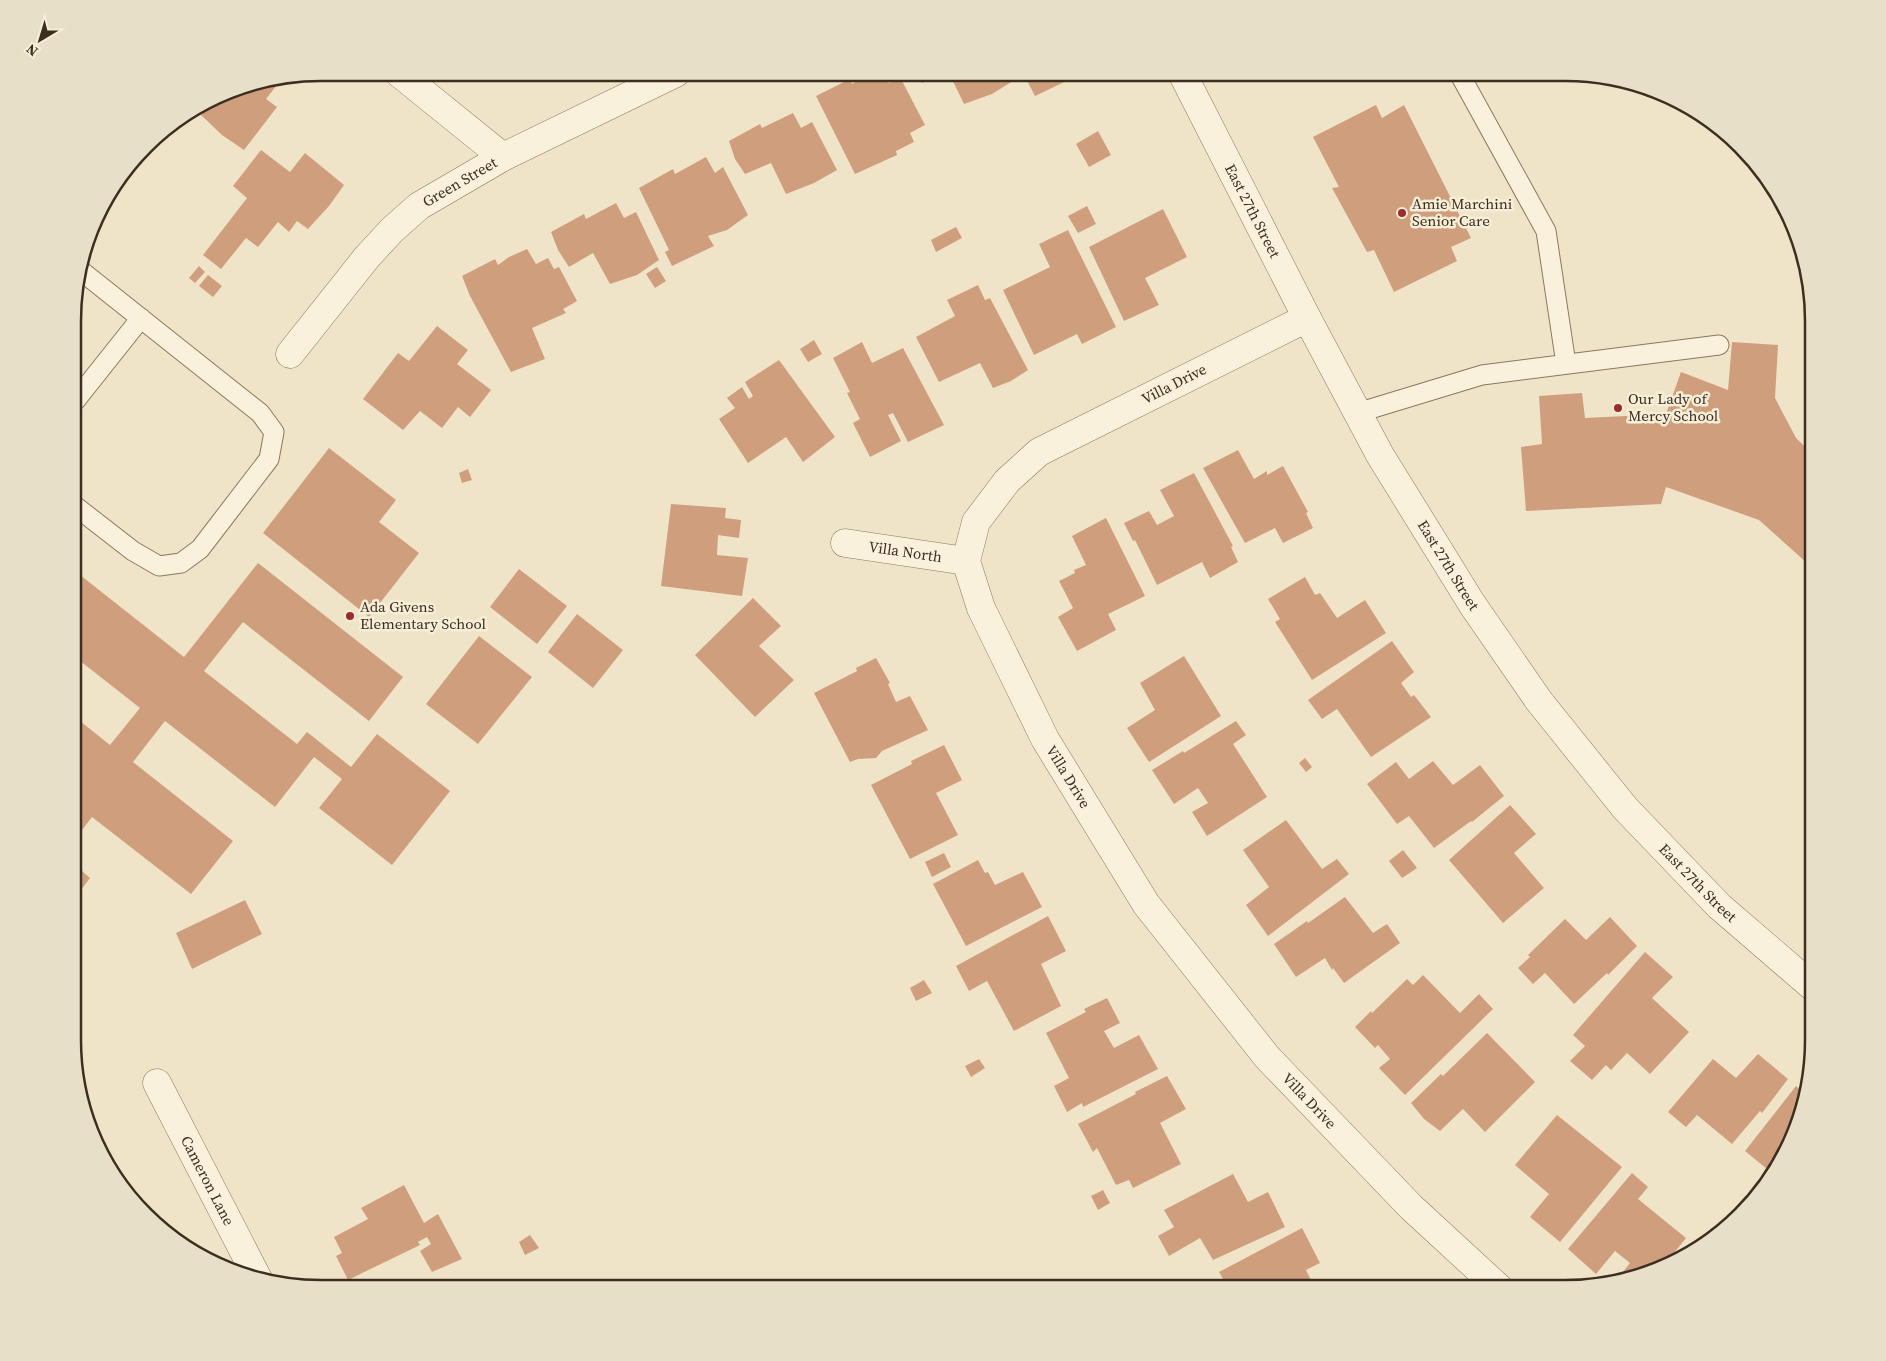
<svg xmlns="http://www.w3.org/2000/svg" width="1886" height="1361" font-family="'Source Serif 4',serif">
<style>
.building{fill:#cf9f7d}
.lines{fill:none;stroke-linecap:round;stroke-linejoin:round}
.lane-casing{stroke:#8d765c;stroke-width:21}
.street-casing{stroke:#8d765c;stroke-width:29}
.lane{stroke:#faf1dc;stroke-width:19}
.street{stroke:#faf1dc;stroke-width:28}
.poi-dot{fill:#9e2a2b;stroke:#f7eed8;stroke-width:2}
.labels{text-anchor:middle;stroke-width:5;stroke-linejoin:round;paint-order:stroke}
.street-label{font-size:15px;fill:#3d2e20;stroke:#f7eed8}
.poi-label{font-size:15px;fill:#3d2e20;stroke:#f7eed8;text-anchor:start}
.rim{fill:none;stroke:#3d2e20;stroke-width:2.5}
</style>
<rect width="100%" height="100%" fill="#f0e4c8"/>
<path class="building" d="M869 73H883L889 83 900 77 925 125 910 133 914 142 896 151 897 155 855 174 816 96 850 79 852 84Z
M915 73H944L922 83Z
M949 73H1009L1013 81 992 94 964 104Z
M1023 73H1083L1035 96Z
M273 82 277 85 266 99 277 107 244 150 222 135 201 115 213 99 226 91Z
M1376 105 1382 118 1404 105 1471 238 1451 247 1457 261 1394 292 1374 250 1367 252 1332 188 1339 187 1313 137Z
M793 113 801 128 812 122 837 170 814 183 786 194 771 163 745 174 735 159 729 141 760 124 762 128Z
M1098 131 1111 155 1089 167 1076 144Z
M261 150 290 172 305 153 344 185 329 206 308 229 297 221 289 232 278 222 258 247 246 238 221 269 203 255 247 198 233 186Z
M706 157 715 173 723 167 748 215 727 230 708 236 714 246 672 266 665 252 669 250 639 188 673 169 675 174Z
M616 203 624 218 636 212 659 260 637 275 610 284 593 253 569 267 558 250 551 232 584 214 586 219Z
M1087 206 1096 224 1078 233 1068 216Z
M1163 209 1187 257 1145 278 1159 305 1124 321 1089 247Z
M956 227 962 238 936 252 931 240Z
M1068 230 1116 327 1082 344 1077 334 1034 355 1003 290 1050 267 1039 244Z
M527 249 536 264 548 258 554 269 559 267 577 301 563 309 566 313 532 328 545 359 511 372 470 296 462 276 495 259 498 265 509 257Z
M199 266 205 272 195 283 189 278Z
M657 267 666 281 655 288 646 274Z
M208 275 222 286 213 297 199 286Z
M978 285 985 300 990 298 1028 370 1011 381 993 388 980 363 939 382 916 337 955 316 947 300Z
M437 326 468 350 457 364 491 390 470 417 458 407 442 428 420 411 403 430 363 399 398 353 409 361Z
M814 340 822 354 808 362 800 349Z
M862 342 872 363 903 348 944 425 908 442 893 413 888 415 901 441 870 457 853 423 860 419 847 393 850 392 833 358Z
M1732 342 1778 345 1775 398 1796 438 1813 454V558L1808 564 1759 520 1666 487 1661 504 1526 511 1521 447 1542 444 1539 396 1582 393 1585 418 1666 414 1681 372 1728 390Z
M779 360 835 437 803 462 786 437 748 463 719 419 735 408 727 398 742 387 749 399 753 396 745 382Z
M329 448 396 500 379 522 419 553 369 617 263 533Z
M1238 450 1254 479 1267 471V475L1283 466 1308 512 1306 513 1313 528 1283 543 1275 528 1245 543 1203 468Z
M468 469 472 480 462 483 459 473Z
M1194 473 1233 546 1231 547 1238 562 1210 578 1202 562 1157 585 1135 540 1133 541 1124 523 1149 511 1157 525 1174 516 1160 490Z
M671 504 726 508 725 518 741 520 739 538 718 535 717 555 748 558 742 596 661 586Z
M1106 518 1145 596 1108 614 1116 630 1077 651 1058 617 1073 608 1059 581 1075 573 1074 570 1086 565 1072 536Z
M258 563 403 677 369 721 243 622 204 671 297 744 307 732 351 767 377 734 450 791 392 865 319 808 342 779 314 757 275 807 165 721 133 762 233 841 191 894 92 817 75 839V717L110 745 140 708 75 657V571L184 657Z
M519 569 567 606 537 644 490 607Z
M1305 577 1315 595 1320 593 1337 618 1365 600 1386 633 1312 680 1275 622 1280 619 1268 599Z
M753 598 781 626 759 646 794 680 755 717 695 655Z
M577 614 623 650 593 688 548 652Z
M479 636 532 677 478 744 426 704Z
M1392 641 1414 672 1401 683 1411 697 1414 695 1431 717 1371 757 1337 709 1322 719 1308 700Z
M1184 656 1221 716 1149 762 1127 728 1155 710 1140 683Z
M876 658 890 683 888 684 896 702 910 696 928 730 882 751 876 758 858 759 850 762 814 693 857 671 856 668Z
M1236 721 1246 735 1233 744 1267 797 1207 836 1192 812 1208 803 1198 788 1174 804 1152 770 1183 751 1184 753Z
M944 745 962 780 936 793 958 835 910 859 871 785 912 764 911 761Z
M1305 758 1312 767 1306 772 1299 763Z
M1433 761 1453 785 1480 765 1504 796 1472 822 1471 821 1434 848 1409 816 1397 824 1367 784 1396 762 1409 779Z
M1510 805 1536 834 1514 853 1544 888 1503 923 1449 860Z
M1286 820 1322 869 1337 859 1349 874 1268 936 1246 905 1269 887 1243 850Z
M1403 850 1417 868 1402 878 1389 861Z
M944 853 951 867 932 877 925 862Z
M978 860 985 873 988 872 995 885 1023 872 1042 907 966 946 933 884Z
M75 865 90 878 75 898Z
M1345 897 1373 933 1387 924 1400 943 1344 983 1333 968 1332 970 1325 958 1296 977 1274 944 1307 921 1308 923Z
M245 900 262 934 192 969 176 933Z
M1048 916 1066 951 1041 964 1061 1006 1014 1031 987 981 969 991 956 966Z
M1610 917 1637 946 1608 975 1607 973 1574 1004 1545 973 1533 984 1518 968 1530 957 1528 955 1565 919 1586 940Z
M1645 952 1673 977 1652 998 1689 1032 1650 1074 1627 1053 1611 1070 1606 1065 1592 1080 1570 1061 1585 1046 1573 1035Z
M1423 975 1460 1013 1479 994 1493 1009 1405 1095 1379 1068 1390 1059 1378 1045 1375 1048 1355 1027 1371 1011 1372 1013 1407 979 1413 985Z
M924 980 932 993 916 1001 910 988Z
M1107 998 1120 1023 1104 1031 1114 1048 1139 1035 1158 1069 1083 1107 1082 1103 1067 1112 1054 1086 1069 1078 1046 1033 1086 1012 1084 1009Z
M1487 1033 1535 1082 1485 1132 1463 1109 1440 1131 1424 1119 1411 1103 1441 1074 1443 1076Z
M1758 1054 1788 1079 1762 1113 1760 1111 1732 1144 1697 1115 1686 1127 1668 1112 1713 1059 1736 1078Z
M979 1059 985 1068 971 1077 965 1066Z
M1167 1076 1186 1109 1160 1123 1181 1164 1133 1188 1129 1180 1116 1185 1097 1148 1093 1152 1078 1124 1136 1094 1135 1092Z
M1796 1086 1805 1094 1800 1120 1772 1173 1745 1151Z
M1557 1115 1622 1167 1560 1242 1530 1217 1549 1194 1515 1165Z
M1632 1173 1648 1187 1638 1199 1686 1238 1662 1268 1623 1281 1619 1277 1630 1263 1615 1251 1596 1274 1568 1249Z
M1233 1174 1248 1202 1268 1192 1285 1227 1213 1260 1200 1238 1169 1256 1158 1236 1174 1227 1164 1210Z
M404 1185 424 1223 438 1214 462 1259 432 1272 420 1251 431 1244 427 1237 418 1242 420 1245 348 1280 336 1256 342 1253 334 1237 368 1219 361 1208Z
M1103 1190 1110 1203 1098 1210 1091 1196Z
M1302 1228 1320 1263 1306 1270 1315 1288H1228L1219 1272Z
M530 1235 539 1248 525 1255 519 1242Z"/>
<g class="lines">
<defs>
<path id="lane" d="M1459 73 1546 231 1566 364
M75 401 141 318
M1357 413 1482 375 1719 345
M75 506 133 551 159 566 181 563 200 549 269 459 274 432 260 413 80 270"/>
<g id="street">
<path d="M399 73 503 157"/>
<path id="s1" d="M1182 73 1307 318 1380 455 1472 604 1539 701 1625 808 1719 906 1813 987"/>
<path id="s2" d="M1307 318 1039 452 1007 481 976 522 966 561 981 608 1045 739 1146 904 1267 1057 1411 1207 1499 1288"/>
<path id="s3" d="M290 354 367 257 392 230 419 206 503 157 676 73"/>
<path id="s4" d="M845 543 966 561"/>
<path id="s5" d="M157 1083 258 1279"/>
</g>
</defs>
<use href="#lane" class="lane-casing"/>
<use href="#street" class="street-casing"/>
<use href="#lane" class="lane"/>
<use href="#street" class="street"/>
</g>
<g class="poi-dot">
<circle cx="1402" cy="213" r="5"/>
<circle cx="1618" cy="408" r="5"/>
<circle cx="350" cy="616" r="5"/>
</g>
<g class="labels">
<g class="street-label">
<text dy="5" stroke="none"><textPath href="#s3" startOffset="244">Green Street</textPath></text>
<text dy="5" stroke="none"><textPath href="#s1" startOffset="155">East 27th Street</textPath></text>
<text transform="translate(1174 384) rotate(-27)" y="5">Villa Drive</text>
<text dy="5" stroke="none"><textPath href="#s4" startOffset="61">Villa North</textPath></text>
<text dy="5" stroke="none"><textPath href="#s1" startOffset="560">East 27th Street</textPath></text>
<text dy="5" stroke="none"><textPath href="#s2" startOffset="674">Villa Drive</textPath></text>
<text dy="5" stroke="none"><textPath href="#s1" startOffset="965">East 27th Street</textPath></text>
<text dy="5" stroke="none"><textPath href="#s2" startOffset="1079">Villa Drive</textPath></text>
<text dy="5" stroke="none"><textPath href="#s5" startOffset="110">Cameron Lane</textPath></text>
</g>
<g class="poi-label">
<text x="1412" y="209">Amie Marchini<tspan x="1412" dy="17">Senior Care</tspan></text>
<text x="1628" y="404">Our Lady of<tspan x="1628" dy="17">Mercy School</tspan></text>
<text x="360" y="612">Ada Givens<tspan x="360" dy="17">Elementary School</tspan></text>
</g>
</g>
<path d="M0 0H1886V1361H0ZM321 81H1565A240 240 0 0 1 1805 321V1040A240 240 0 0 1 1565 1280H321A240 240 0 0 1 81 1040V321A240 240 0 0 1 321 81Z" fill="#e8dfc9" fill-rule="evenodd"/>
<path class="rim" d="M321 81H1565A240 240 0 0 1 1805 321V1040A240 240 0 0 1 1565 1280H321A240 240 0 0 1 81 1040V321A240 240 0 0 1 321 81Z"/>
<g transform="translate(40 40) rotate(218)" stroke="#f7eed8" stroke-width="4" paint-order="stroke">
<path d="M0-4L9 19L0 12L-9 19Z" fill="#3d2e20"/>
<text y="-8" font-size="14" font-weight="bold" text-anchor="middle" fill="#3d2e20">N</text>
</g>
</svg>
